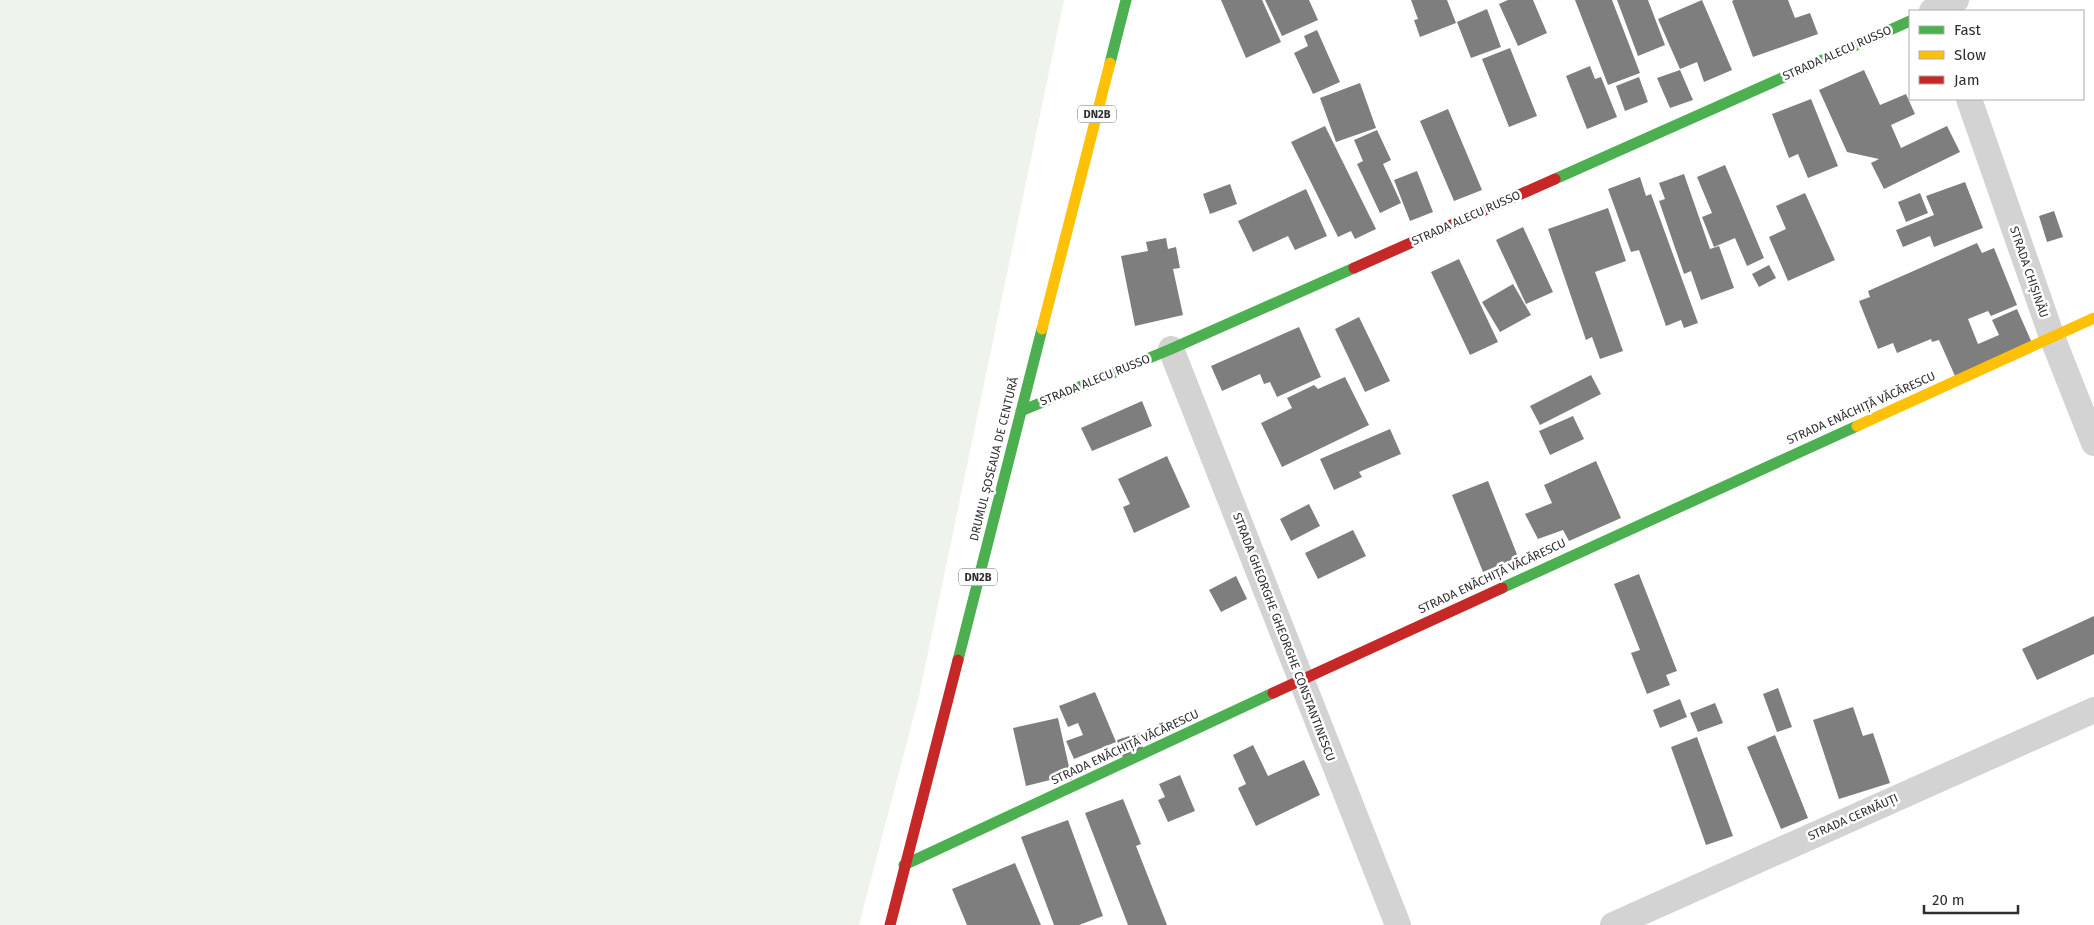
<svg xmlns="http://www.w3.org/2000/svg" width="2094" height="925" font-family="'Fira Sans',sans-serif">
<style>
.green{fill:#eef4eb}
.building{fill:#7e7e7e}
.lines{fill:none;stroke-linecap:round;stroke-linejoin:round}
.street{stroke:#d3d3d3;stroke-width:26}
.fast{stroke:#4caf50;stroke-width:11}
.slow{stroke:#ffc107;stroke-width:11}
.jam{stroke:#c62828;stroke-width:11}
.labels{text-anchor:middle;stroke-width:5;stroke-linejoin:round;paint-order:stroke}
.shield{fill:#fff;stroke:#6d6d6d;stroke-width:1}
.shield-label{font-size:11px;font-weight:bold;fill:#2e2e2e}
.street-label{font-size:12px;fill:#2e2e2e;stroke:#fff}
</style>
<rect width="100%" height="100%" fill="#fff"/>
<path class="green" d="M0 0H1064L919 696 859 925H0Z"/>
<path class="building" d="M1221 0H1262L1281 42 1246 58Z
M1265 0H1309L1318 20 1282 36Z
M1411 0H1447L1456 23 1420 37 1414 20 1418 19Z
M1508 0H1533L1547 33 1518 46 1499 4Z
M1575 0H1612L1640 73 1608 85Z
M1617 0H1648L1665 45 1638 56Z
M1702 0 1732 70 1704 82 1697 62 1680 69 1658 19Z
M1734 0H1788L1795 18 1810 13 1818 34 1753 57 1732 1Z
M1487 9 1501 47 1471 58 1457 22Z
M1317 30 1340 82 1313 94 1294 53 1308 46 1304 36Z
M1510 48 1537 116 1509 127 1482 59Z
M1590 66 1595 79 1601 77 1617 117 1587 129 1566 76Z
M1680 70 1693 100 1670 108 1657 78Z
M1864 70 1880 105 1906 94 1915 114 1891 125 1901 148 1947 126 1960 152 1884 189 1871 163 1879 159 1847 152 1819 90Z
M1639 77 1648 102 1625 111 1616 86Z
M1360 83 1376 128 1336 142 1320 98Z
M1811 99 1838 166 1808 178 1798 154 1789 158 1772 114Z
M1448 109 1482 190 1454 201 1420 121Z
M1325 126 1376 229 1355 239 1351 231 1338 237 1291 142Z
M1377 130 1391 160 1383 164 1401 203 1380 213 1357 164 1363 161 1354 140Z
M1725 165 1764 258 1747 266 1735 238 1714 247 1702 217 1712 213 1697 177Z
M1417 171 1433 212 1410 221 1394 180Z
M1684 174 1710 249 1719 246 1734 288 1701 300 1691 271 1684 274 1659 201 1665 199 1659 183Z
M1640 177 1646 196 1651 194 1698 323 1684 328 1681 320 1666 326 1639 250 1631 252 1608 189Z
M1965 182 1983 228 1934 247 1930 236 1903 247 1896 230 1934 215 1926 196Z
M1230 184 1237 204 1210 214 1203 194Z
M1306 189 1327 236 1295 250 1288 236 1253 252 1238 221Z
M1805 193 1835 260 1788 281 1769 237 1786 229 1776 206Z
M1920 193 1928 213 1906 222 1898 202Z
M1608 208 1626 261 1595 272 1623 351 1600 359 1592 337 1586 340 1548 229Z
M2054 211 2063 237 2047 242 2039 216Z
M1523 227 1553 292 1526 304 1496 240Z
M1166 238 1168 249 1176 247 1180 268 1173 269 1183 315 1135 326 1121 256 1148 251 1146 242Z
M1977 243 1982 253 1994 248 2017 305 1991 316 1988 311 1968 319 1978 344 1999 335 1992 320 2017 309 2032 343 1955 376 1939 340 1932 342 1931 339 1897 353 1893 343 1878 349 1859 301 1870 297 1868 291Z
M1459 259 1498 342 1470 355 1431 272Z
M1769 265 1776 278 1759 287 1752 274Z
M1513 284 1531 315 1500 332 1482 302Z
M1359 317 1390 381 1365 392 1335 329Z
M1299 327 1321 377 1277 397 1270 382 1264 384 1260 374 1222 391 1211 366Z
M1591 375 1601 394 1540 425 1530 406Z
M1345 377 1369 425 1282 467 1261 423 1292 408 1287 398 1314 385 1318 389Z
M1142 401 1152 426 1092 451 1081 428Z
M1573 416 1584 439 1550 455 1539 431Z
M1390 429 1401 454 1359 472 1362 477 1334 490 1320 459Z
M1167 456 1190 507 1134 533 1123 507 1130 504 1118 479Z
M1596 461 1621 518 1569 541 1563 530 1538 539 1525 514 1552 503 1544 485Z
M1488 481 1518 557 1483 572 1452 495Z
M1309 504 1320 526 1291 541 1280 519Z
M1353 530 1366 556 1318 579 1305 553Z
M1639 574 1677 671 1666 675 1670 685 1647 694 1631 653 1640 650 1614 584Z
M1236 576 1247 599 1221 612 1209 590Z
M2094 616V654L2037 680 2022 649Z
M1778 688 1792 727 1777 732 1763 694Z
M1095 692 1116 742 1074 759 1066 741 1083 735 1078 723 1068 727 1059 706Z
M1680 699 1687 717 1660 728 1653 710Z
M1715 703 1723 723 1698 732 1690 713Z
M1853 707 1863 736 1873 733 1890 783 1839 799 1813 720Z
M1058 718 1072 780 1058 778 1026 786 1013 728Z
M1138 733 1144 751 1123 758 1117 740Z
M1775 735 1808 818 1781 829 1747 747Z
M1697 737 1733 836 1706 845 1671 747Z
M1253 745 1268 776 1304 760 1320 795 1256 826 1238 788 1246 784 1233 755Z
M1180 775 1195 811 1168 822 1158 800 1165 797 1159 784Z
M1123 799 1141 844 1136 846 1167 925H1128L1085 813Z
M1068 820 1103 916 1079 925H1054L1021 837Z
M1015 863 1041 925H967L952 889Z"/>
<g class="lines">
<path class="street" d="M1932 11 1956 0
M1969 99 2052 337 2094 443
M1171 349 1398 925
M1613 925 2094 710"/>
<path class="fast" d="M1110 63 1126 0
M1555 179 1910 21
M1021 411 1171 349 1354 268
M1502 588 1857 426
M958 660 1042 329
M904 865 1273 693"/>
<path class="slow" d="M1042 329 1110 63
M1857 426 2094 318"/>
<path class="jam" d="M1354 268 1555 179
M1273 693 1502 588
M890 925 958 660"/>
</g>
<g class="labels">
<g class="shield">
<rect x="1078" y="105.5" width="38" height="17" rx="4"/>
<rect x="959" y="568.5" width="38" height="17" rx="4"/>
</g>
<g class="shield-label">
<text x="1097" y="118">DN2B</text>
<text x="978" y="581">DN2B</text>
</g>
<g class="street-label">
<text transform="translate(1837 53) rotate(-24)" y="4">STRADA ALECU RUSSO</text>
<text transform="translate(1466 218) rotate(-24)" y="4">STRADA ALECU RUSSO</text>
<text transform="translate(2029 272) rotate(71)" y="4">STRADA CHIȘINĂU</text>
<text transform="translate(1095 380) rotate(-22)" y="4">STRADA ALECU RUSSO</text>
<text transform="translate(1861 408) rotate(-24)" y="4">STRADA ENĂCHIȚĂ VĂCĂRESCU</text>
<text transform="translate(994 459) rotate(-76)" y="4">DRUMUL ȘOSEAUA DE CENTURĂ</text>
<text transform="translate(1492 576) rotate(-25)" y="4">STRADA ENĂCHIȚĂ VĂCĂRESCU</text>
<text transform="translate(1284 637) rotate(69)" y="4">STRADA GHEORGHE GHEORGHE CONSTANTINESCU</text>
<text transform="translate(1125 747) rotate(-25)" y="4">STRADA ENĂCHIȚĂ VĂCĂRESCU</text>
<text transform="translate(1853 817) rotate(-24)" y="4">STRADA CERNĂUȚI</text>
</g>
</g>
<rect x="1909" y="10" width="175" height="90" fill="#ffffff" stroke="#ababab"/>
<rect x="1919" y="26" width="25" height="8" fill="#4caf50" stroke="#ababab"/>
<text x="1954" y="35" font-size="15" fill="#2e2e2e">Fast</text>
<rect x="1919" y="51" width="25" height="8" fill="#ffc107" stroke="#ababab"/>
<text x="1954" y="60" font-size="15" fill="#2e2e2e">Slow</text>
<rect x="1919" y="76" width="25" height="8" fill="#c62828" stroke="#ababab"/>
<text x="1954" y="85" font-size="15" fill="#2e2e2e">Jam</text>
<path d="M1924 905v8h94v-8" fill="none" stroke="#2e2e2e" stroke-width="2.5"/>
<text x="1932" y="905" font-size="15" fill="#2e2e2e" stroke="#ffffff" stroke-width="4" paint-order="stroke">20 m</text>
</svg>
